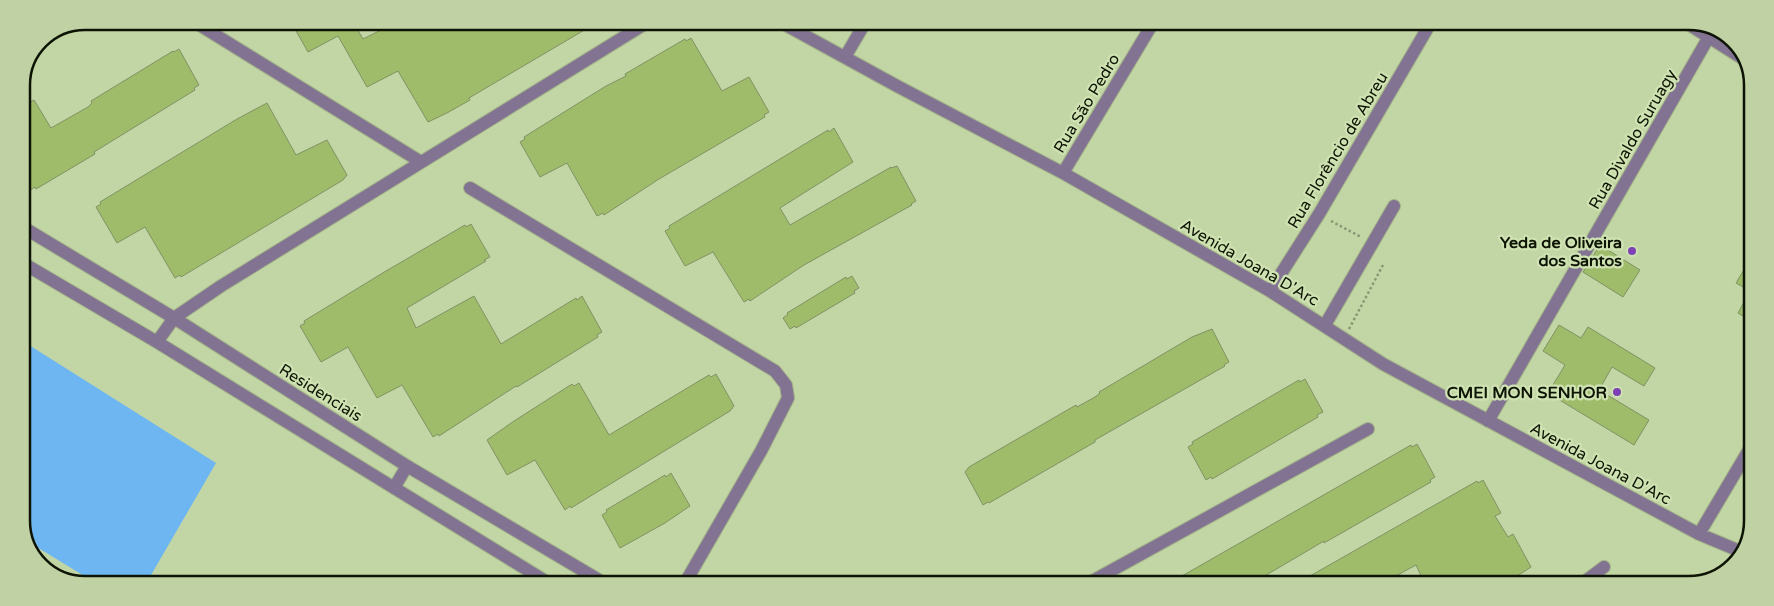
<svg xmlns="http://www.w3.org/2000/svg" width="1774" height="606" font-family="'Varela Round',sans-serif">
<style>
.water{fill:#6eb6f2}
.building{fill:#9ebc6a;stroke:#809264}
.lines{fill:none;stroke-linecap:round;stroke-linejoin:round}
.minor-casing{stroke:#a2b288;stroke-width:14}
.path{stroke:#899872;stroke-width:2.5;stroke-dasharray:2.5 2.5;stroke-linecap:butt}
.minor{stroke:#827393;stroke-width:12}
.poi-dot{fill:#7e40b5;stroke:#cfe2b2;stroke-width:2}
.labels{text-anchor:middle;stroke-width:4.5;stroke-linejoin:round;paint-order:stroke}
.street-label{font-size:16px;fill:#0e1404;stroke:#cfe2b2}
.poi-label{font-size:16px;font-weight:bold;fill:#0e1404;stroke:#cfe2b2;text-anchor:end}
.rim{fill:none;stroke:#0e1404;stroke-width:2.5}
</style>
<rect width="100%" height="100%" fill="#c2d5a5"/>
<path class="water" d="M21 340 216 463 147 582H94L27 541 21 526Z"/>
<path class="building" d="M291 22H353L363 39 397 22H598L469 98 470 100 447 113 428 122 398 71 367 87 338 36 308 52Z
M691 38 722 91 749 77 769 112 764 115 765 117 659 179 604 215 603 213 597 216 567 163 540 177 520 142 525 139 524 137 606 86 626 76 625 74 685 39 686 41Z
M179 49 199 85 194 88 195 90 94 152 95 154 36 189 35 187 29 191 21 177V107L34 100 51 128 88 107 92 103 91 101 173 51 174 52Z
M267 103 296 155 327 140 347 175 343 180 181 277 180 275 175 278 145 227 117 243 96 207 101 204 100 202 237 119Z
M834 128 853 162 780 208 790 225 891 167V168L897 166 916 201 911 204 912 205 804 265 750 301 749 299 744 302 713 252 685 266 665 231 670 228 669 226 828 130 829 132Z
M471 224 490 257 484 260 486 261 407 308 416 328 474 296 501 344 576 298 577 300 582 296 602 332 597 335 598 337 517 387 516 386 439 436 438 434 433 437 402 385 377 398 348 347 321 362 300 326 305 323 304 321 386 271 465 225 466 227Z
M1600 245 1640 270 1623 297 1583 272Z
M1751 258V321L1738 313 1750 291 1736 283Z
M852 276 859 288 854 291 855 293 796 328 795 326 790 329 783 318 788 314 787 313 846 277 847 279Z
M1559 325 1581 338 1588 327 1655 368 1644 386 1612 367 1599 390 1649 420 1634 445 1548 393 1565 365 1543 351Z
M1212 329 1229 362 1224 365 1225 366 1095 440V442L989 503 988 502 983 505 965 472 969 467 1076 405 1077 407 1095 397 1100 393 1099 392 1192 337Z
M716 374 734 406 730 411 571 508 570 506 565 510 535 460 507 475 487 440 514 421 572 384 574 386 579 383 609 435 709 375 711 377Z
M1305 379 1323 412 1317 415 1318 417 1212 479 1211 477 1206 480 1188 447 1193 444 1192 442 1299 380 1300 382Z
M1417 444 1435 477 1430 480 1431 482 1324 543V541L1251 584H1168L1411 445 1412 447Z
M671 473 690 506 665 523 620 548 602 515 607 512 606 510 665 475 666 477Z
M1483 480 1501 513 1495 516 1508 537 1513 534 1531 567 1505 584H1425L1416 565 1381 584H1347L1343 577 1332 584H1296L1477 481 1478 483Z"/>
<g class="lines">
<defs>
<path id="minor" d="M193 21 421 162
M782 23 897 86 1063 173 1270 291 1383 364 1699 534 1742 552
M1688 24 1745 60
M845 57 865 23
M1063 173 1153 23
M470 188 775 371 786 385 788 398 761 451 685 583
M21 226 174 318 407 466 604 583
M21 262 157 342 547 582
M1270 291 1319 214 1430 24
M1325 325 1394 206
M157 342 174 318 221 286 648 22
M1488 421 1714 28
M394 488 407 466
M1699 534 1750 448
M1087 584 1368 429
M1580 585 1604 567"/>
</defs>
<use href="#minor" class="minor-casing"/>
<path class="path" d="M1331 221 1361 237
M1349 329 1383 265"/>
<use href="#minor" class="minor"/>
</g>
<g class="poi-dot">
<circle cx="1632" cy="251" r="5"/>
<circle cx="1617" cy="392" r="5"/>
</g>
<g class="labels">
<g class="street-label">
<text transform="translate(1086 103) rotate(-59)" y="6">Rua São Pedro</text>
<text transform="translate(1632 139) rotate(-60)" y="6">Rua Divaldo Suruagy</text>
<text transform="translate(1337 150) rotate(-59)" y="6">Rua Florêncio de Abreu</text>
<text transform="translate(1250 262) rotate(30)" y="6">Avenida Joana D'Arc</text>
<text transform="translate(321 392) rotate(32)" y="6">Residenciais</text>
<text transform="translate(1601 463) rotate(28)" y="6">Avenida Joana D'Arc</text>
</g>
<g class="poi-label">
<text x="1622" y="248">Yeda de Oliveira<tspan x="1622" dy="18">dos Santos</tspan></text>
<text x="1607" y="398">CMEI MON SENHOR</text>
</g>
</g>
<path d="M0 0H1774V606H0ZM85 30H1689A55 55 0 0 1 1744 85V521A55 55 0 0 1 1689 576H85A55 55 0 0 1 30 521V85A55 55 0 0 1 85 30Z" fill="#c0d2a4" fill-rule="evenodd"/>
<path class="rim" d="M85 30H1689A55 55 0 0 1 1744 85V521A55 55 0 0 1 1689 576H85A55 55 0 0 1 30 521V85A55 55 0 0 1 85 30Z"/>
</svg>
